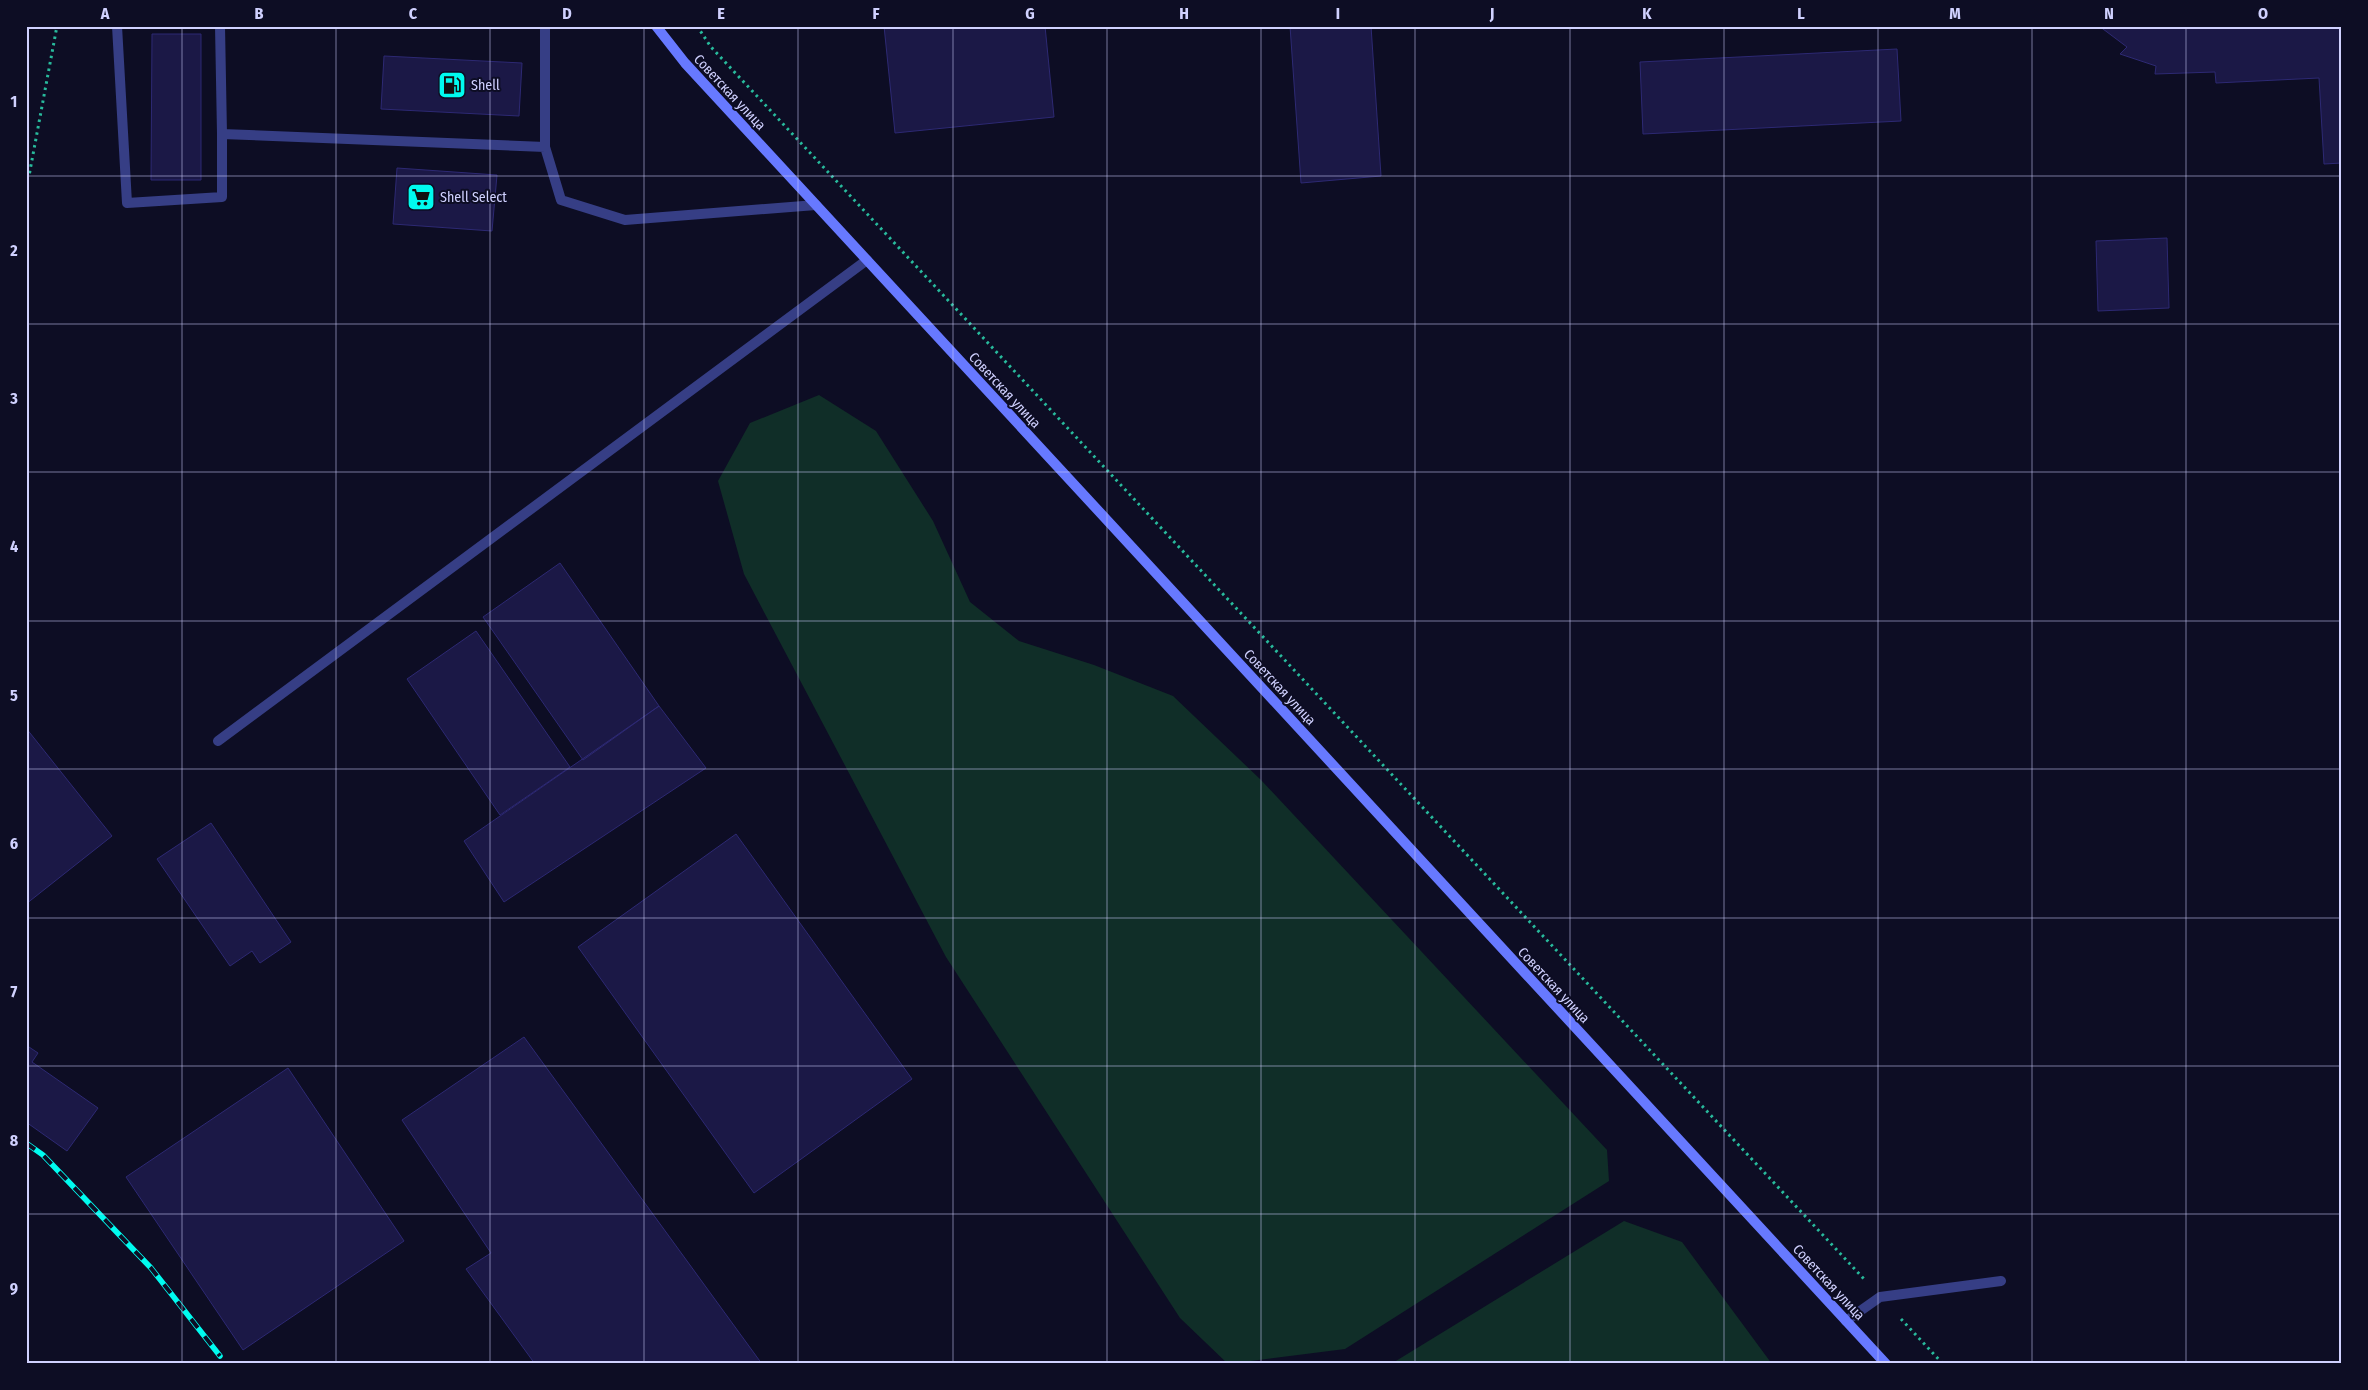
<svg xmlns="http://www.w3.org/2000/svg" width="2368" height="1390" font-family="'Fira Sans Condensed',sans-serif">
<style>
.green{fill:#102e28}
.building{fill:#1b1846;stroke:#2d2973}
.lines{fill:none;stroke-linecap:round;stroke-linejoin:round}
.path{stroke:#28ba9c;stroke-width:3;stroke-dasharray:2.5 4;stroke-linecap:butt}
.lane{stroke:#363e85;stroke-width:10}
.secondary{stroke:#6779ff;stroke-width:10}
.rail-casing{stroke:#00fbef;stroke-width:5.5}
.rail{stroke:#0d0d24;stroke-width:4;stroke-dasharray:11;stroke-linecap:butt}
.grid{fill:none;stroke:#d0d1ff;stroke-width:1;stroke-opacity:0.55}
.labels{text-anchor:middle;stroke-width:4;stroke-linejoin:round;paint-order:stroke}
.poi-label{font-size:14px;fill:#d0d1ff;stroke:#0d0d24;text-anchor:start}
.street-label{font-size:14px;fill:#d0d1ff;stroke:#0d0d24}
.neatline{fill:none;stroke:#d0d1ff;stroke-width:2}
.grid-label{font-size:16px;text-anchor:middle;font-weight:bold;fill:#d0d1ff}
</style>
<rect width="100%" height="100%" fill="#0d0d24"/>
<path class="green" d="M819 395 876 431 933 521 970 602 1019 641 1094 665 1173 696 1261 780 1607 1150 1609 1181 1345 1349 1228 1364 1180 1318 946 957 744 574 718 481 750 423Z
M1624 1221 1682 1242 1772 1364H1391Z"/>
<path class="building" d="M884 26H1045L1054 117 895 133Z
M1290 26H1371L1381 176 1301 183Z
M2099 26H2342V163L2324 164 2319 78 2216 83 2215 72 2155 74 2156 66 2120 54 2127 47Z
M152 34H201V180H151Z
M1897 49 1901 121 1643 134 1640 62Z
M384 56 522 63 519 116 381 109Z
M397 168 497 175 492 231 393 224Z
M2167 238 2169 308 2098 311 2096 241Z
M560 563 659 706 583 760 483 617Z
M476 631 570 767 500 815 407 679Z
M659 706 706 768 504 902 464 841Z
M26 728 112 836 26 904Z
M211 823 291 942 260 963 252 951 230 966 157 859Z
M736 834 912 1079 754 1193 578 947Z
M524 1037 762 1364H535L466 1269 491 1253 402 1120Z
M26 1045 38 1053 32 1062 98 1108 67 1151 26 1122Z
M288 1068 404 1241 243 1350 126 1177Z"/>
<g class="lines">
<path class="path" d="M697 26 711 47 1864 1279
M26 178 29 176 57 26
M1901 1319 1943 1364"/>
<path class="lane" d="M117 26 127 203 222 197V134
M220 26 222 134 545 147
M545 26V147L561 200 625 220 816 205
M218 741 867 260
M1846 1321 1880 1297 2001 1281"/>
<path class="secondary" d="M656 26 685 63 1886 1364"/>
<defs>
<path id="rail" d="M26 1143 43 1155 151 1268 220 1356"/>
</defs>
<use href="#rail" class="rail-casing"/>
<use href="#rail" class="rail"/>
</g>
<path class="grid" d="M182 26V1364M336 26V1364M490 26V1364M644 26V1364M798 26V1364M953 26V1364M1107 26V1364M1261 26V1364M1415 26V1364M1570 26V1364M1724 26V1364M1878 26V1364M2032 26V1364M2186 26V1364M26 176H2342M26 324H2342M26 472H2342M26 621H2342M26 769H2342M26 918H2342M26 1066H2342M26 1214H2342"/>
<defs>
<symbol id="fuel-square" viewBox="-11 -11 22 22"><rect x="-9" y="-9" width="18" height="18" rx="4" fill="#00fbef" stroke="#0d0d24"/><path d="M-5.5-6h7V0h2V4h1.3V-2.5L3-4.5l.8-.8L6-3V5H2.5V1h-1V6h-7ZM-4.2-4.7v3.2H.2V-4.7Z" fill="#111"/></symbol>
<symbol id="supermarket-square" viewBox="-11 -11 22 22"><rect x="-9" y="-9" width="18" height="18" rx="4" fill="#00fbef" stroke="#0d0d24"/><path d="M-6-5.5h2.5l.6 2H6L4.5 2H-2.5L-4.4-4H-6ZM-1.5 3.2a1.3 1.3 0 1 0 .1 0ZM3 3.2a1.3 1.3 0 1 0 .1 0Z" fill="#111"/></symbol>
</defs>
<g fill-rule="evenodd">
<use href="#fuel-square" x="436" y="69" width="32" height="32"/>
<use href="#supermarket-square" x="405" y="181" width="32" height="32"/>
</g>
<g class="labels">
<g class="poi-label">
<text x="471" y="90">Shell</text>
<text x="440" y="202">Shell Select</text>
</g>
<g class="street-label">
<text transform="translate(730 92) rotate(47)" y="5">Советская улица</text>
<text transform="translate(1005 390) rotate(47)" y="5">Советская улица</text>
<text transform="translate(1280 687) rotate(47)" y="5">Советская улица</text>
<text transform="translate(1554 985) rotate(47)" y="5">Советская улица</text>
<text transform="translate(1829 1282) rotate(47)" y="5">Советская улица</text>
</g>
</g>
<rect width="2368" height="1390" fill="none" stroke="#0d0d24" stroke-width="55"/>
<rect x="28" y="28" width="2312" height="1334" class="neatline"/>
<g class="grid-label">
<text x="105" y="19">A</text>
<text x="259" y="19">B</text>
<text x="413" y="19">C</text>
<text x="567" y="19">D</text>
<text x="721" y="19">E</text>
<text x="876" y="19">F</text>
<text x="1030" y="19">G</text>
<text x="1184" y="19">H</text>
<text x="1338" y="19">I</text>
<text x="1492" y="19">J</text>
<text x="1647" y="19">K</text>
<text x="1801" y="19">L</text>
<text x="1955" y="19">M</text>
<text x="2109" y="19">N</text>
<text x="2263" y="19">O</text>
<text x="14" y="107">1</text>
<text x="14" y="256">2</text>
<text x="14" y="404">3</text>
<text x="14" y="552">4</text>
<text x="14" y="701">5</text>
<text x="14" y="849">6</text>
<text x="14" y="997">7</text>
<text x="14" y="1146">8</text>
<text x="14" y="1294">9</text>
</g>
</svg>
